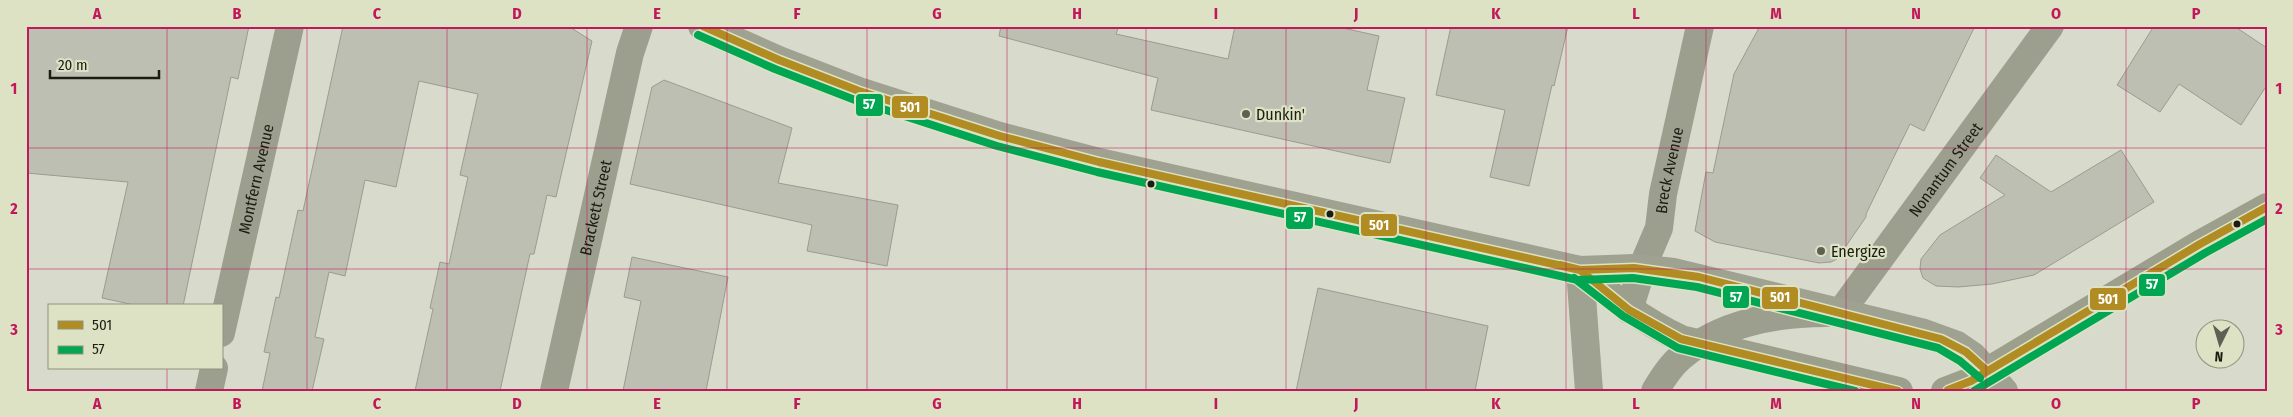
<svg xmlns="http://www.w3.org/2000/svg" width="2293" height="417" font-family="'Fira Sans Condensed',sans-serif">
<style>
.building{fill:#bcbfb2;stroke:#9a9c90}
.lines{fill:none;stroke-linecap:round;stroke-linejoin:round}
.minor{stroke:#9c9f8e;stroke-width:28}
.tertiary{stroke:#9c9f8e;stroke-width:28}
.secondary{stroke:#9c9f8b;stroke-width:28}
.primary{stroke:#9fa290;stroke-width:28}
.bus-1-casing{stroke:#dde2c4;stroke-width:11}
.bus-2-casing{stroke:#dde2c4;stroke-width:11}
.bus-1{stroke:#b08c23;stroke-width:8}
.bus-2{stroke:#00a651;stroke-width:8}
.grid{fill:none;stroke:#c2185b;stroke-width:1;stroke-opacity:0.55}
.poi-dot{fill:#5e6053;stroke:#dde2c4;stroke-width:2}
.bus-dot{fill:#1c1d12;stroke:#dde2c4;stroke-width:2}
.labels{text-anchor:middle;stroke-width:4.5;stroke-linejoin:round;paint-order:stroke}
.poi-label{font-size:16px;fill:#1c1d12;stroke:#dde2c4;text-anchor:start}
.street-label{font-size:16px;fill:#1c1d12;stroke:#dde2c4}
.line-badge{stroke:#dde2c4;stroke-width:2}
.badge-label{font-size:14px;text-anchor:middle;font-weight:bold;fill:#fff}
.neatline{fill:none;stroke:#c2185b;stroke-width:2}
.grid-label{font-size:16px;text-anchor:middle;font-weight:bold;fill:#c2185b}
</style>
<rect width="100%" height="100%" fill="#d8dbcb"/>
<path class="building" d="M26 26H249L238 79 231 77 183 306H139L102 298 128 182 26 173Z
M343 26H568L592 41 556 197 547 195 534 254H530L500 391H415L433 309 430 308 440 262 449 264 468 177 460 175 478 94 419 81 396 187 365 180 345 276 329 272 315 337 324 339 312 391H262L270 353 264 352 276 297 279 298 298 210 303 211Z
M1001 26H1119L1116 34 1228 59 1235 26H1334L1379 36 1367 90 1405 98 1390 163 1151 110 1158 78 999 36Z
M1451 26H1568L1554 86 1552 85 1529 186 1490 177 1505 110 1436 95Z
M1760 26H1975L1924 131 1910 124 1866 214V217L1837 259 1831 262 1819 263 1715 242 1695 231 1706 172 1713 173 1734 74Z
M2154 26H2234L2267 48V85L2241 125 2179 84 2160 112 2117 85Z
M664 80 792 128 778 183 898 205 887 266 807 251 812 225 630 184 652 87Z
M2121 150 2154 202 2034 275 1992 284 1958 287 1936 286 1923 278 1920 269 1921 259 1940 235 2005 195 1980 178 1996 155 2051 192Z
M632 257 728 277 706 391H623L641 301 624 297Z
M1318 288 1488 326 1475 391H1296Z"/>
<g class="lines">
<g class="minor">
<path id="s1" d="M1629 310 1642 268 1659 228 1663 194 1700 26"/>
<path id="s2" d="M1840 313 2050 26"/>
<path id="s3" d="M221 333 290 26"/>
<path d="M209 391 214 368"/>
<path id="s4" d="M554 391 630 53 639 26"/>
</g>
<path class="tertiary" d="M1655 391C1662 379 1670 366 1681 357 1720 323 1777 313 1826 313"/>
<path class="secondary" d="M1580 270C1612 297 1643 321 1681 339L1899 391
M1945 391 1971 381 2200 244 2267 207"/>
<path class="primary" d="M702 26 779 60 859 91 1000 136 1099 162 1580 270 1634 268 1674 272 1921 332 1957 345 1973 356 2004 391
M1580 270 1589 391"/>
<defs>
<path id="bus-1" d="M703 26 779 60 859 91 1000 136 1099 162 1580 270 1634 268 1699 277 1941 339 1966 352 1987 371
M1560 265 1580 270 1629 310 1681 339 1898 391
M1948 390 1971 381 2200 244 2267 207"/>
<path id="bus-2" d="M698 35 775 69 855 100 997 146 1097 172 1578 280 1633 278 1697 287 1938 348 1960 361 1980 378
M1574 278 1623 316 1678 348 1855 391
M1974 391 2205 253 2267 219"/>
</defs>
<use href="#bus-1" class="bus-1-casing"/>
<use href="#bus-2" class="bus-2-casing"/>
<use href="#bus-1" class="bus-1"/>
<use href="#bus-2" class="bus-2"/>
</g>
<path class="grid" d="M167 26V306M307 26V391M447 26V391M587 26V391M727 26V391M867 26V391M1007 26V391M1146 26V391M1286 26V391M1426 26V391M1566 26V391M1706 26V391M1846 26V391M1986 26V391M2126 26V391M26 148H2267M26 269H2267M167 368V391"/>
<g class="poi-dot">
<circle cx="1246" cy="114" r="5"/>
<circle cx="1821" cy="251" r="5"/>
</g>
<g class="bus-dot">
<circle cx="1151" cy="184" r="4.5"/>
<circle cx="1330" cy="214" r="4.5"/>
<circle cx="2237" cy="224" r="4.5"/>
</g>
<g class="labels">
<g class="poi-label">
<text x="1256" y="120">Dunkin'</text>
<text x="1831" y="257">Energize</text>
</g>
<g class="street-label">
<text dy="6" stroke="none"><textPath href="#s2" startOffset="178">Nonantum Street</textPath></text>
<text dy="6" stroke="none"><textPath href="#s1" startOffset="146">Breck Avenue</textPath></text>
<text dy="6" stroke="none"><textPath href="#s3" startOffset="158">Montfern Avenue</textPath></text>
<text dy="6" stroke="none"><textPath href="#s4" startOffset="188">Brackett Street</textPath></text>
</g>
</g>
<g class="line-badge">
<rect x="855" y="93" width="29" height="24" rx="5" fill="#00a651"/>
<rect x="891" y="95" width="38" height="24" rx="5" fill="#b08c23"/>
<rect x="1285" y="206" width="29" height="24" rx="5" fill="#00a651"/>
<rect x="1360" y="213" width="38" height="24" rx="5" fill="#b08c23"/>
<rect x="2138" y="273" width="28" height="24" rx="5" fill="#00a651"/>
<rect x="1722" y="285" width="28" height="24" rx="5" fill="#00a651"/>
<rect x="1761" y="286" width="38" height="24" rx="5" fill="#b08c23"/>
<rect x="2089" y="287" width="38" height="24" rx="5" fill="#b08c23"/>
</g>
<g class="badge-label">
<text x="869" y="109">57</text>
<text x="910" y="112">501</text>
<text x="1300" y="222">57</text>
<text x="1379" y="230">501</text>
<text x="2152" y="289">57</text>
<text x="1736" y="302">57</text>
<text x="1780" y="302">501</text>
<text x="2108" y="304">501</text>
</g>
<rect width="2293" height="417" fill="none" stroke="#dde2c4" stroke-width="55"/>
<rect x="48" y="304" width="175" height="65" fill="#dde2c4" stroke="#90937d"/>
<rect x="58" y="321" width="25" height="8" fill="#b08c23" stroke="#90937d"/>
<text x="92" y="330" font-size="15" fill="#1c1d12">501</text>
<rect x="58" y="346" width="25" height="8" fill="#00a651" stroke="#90937d"/>
<text x="92" y="354" font-size="15" fill="#1c1d12">57</text>
<g transform="translate(2220 344) rotate(185)"><circle r="24" fill="#dde2c4" stroke="#90937d"/>
<path d="M0-4L9 19L0 12L-9 19Z" fill="#5e6053"/>
<text y="-8" font-size="14" font-weight="bold" text-anchor="middle" fill="#1c1d12">N</text>
</g>
<path d="M50 70v8h109v-8" fill="none" stroke="#1c1d12" stroke-width="2.5"/>
<text x="58" y="70" font-size="15" fill="#1c1d12" stroke="#dde2c4" stroke-width="4" paint-order="stroke">20 m</text>
<rect x="28" y="28" width="2238" height="362" class="neatline"/>
<g class="grid-label">
<text x="97" y="19">A</text>
<text x="237" y="19">B</text>
<text x="377" y="19">C</text>
<text x="517" y="19">D</text>
<text x="657" y="19">E</text>
<text x="797" y="19">F</text>
<text x="937" y="19">G</text>
<text x="1077" y="19">H</text>
<text x="1216" y="19">I</text>
<text x="1356" y="19">J</text>
<text x="1496" y="19">K</text>
<text x="1636" y="19">L</text>
<text x="1776" y="19">M</text>
<text x="1916" y="19">N</text>
<text x="2056" y="19">O</text>
<text x="2196" y="19">P</text>
<text x="14" y="94">1</text>
<text x="2279" y="94">1</text>
<text x="14" y="214">2</text>
<text x="2279" y="214">2</text>
<text x="14" y="335">3</text>
<text x="2279" y="335">3</text>
<text x="97" y="409">A</text>
<text x="237" y="409">B</text>
<text x="377" y="409">C</text>
<text x="517" y="409">D</text>
<text x="657" y="409">E</text>
<text x="797" y="409">F</text>
<text x="937" y="409">G</text>
<text x="1077" y="409">H</text>
<text x="1216" y="409">I</text>
<text x="1356" y="409">J</text>
<text x="1496" y="409">K</text>
<text x="1636" y="409">L</text>
<text x="1776" y="409">M</text>
<text x="1916" y="409">N</text>
<text x="2056" y="409">O</text>
<text x="2196" y="409">P</text>
</g>
</svg>
